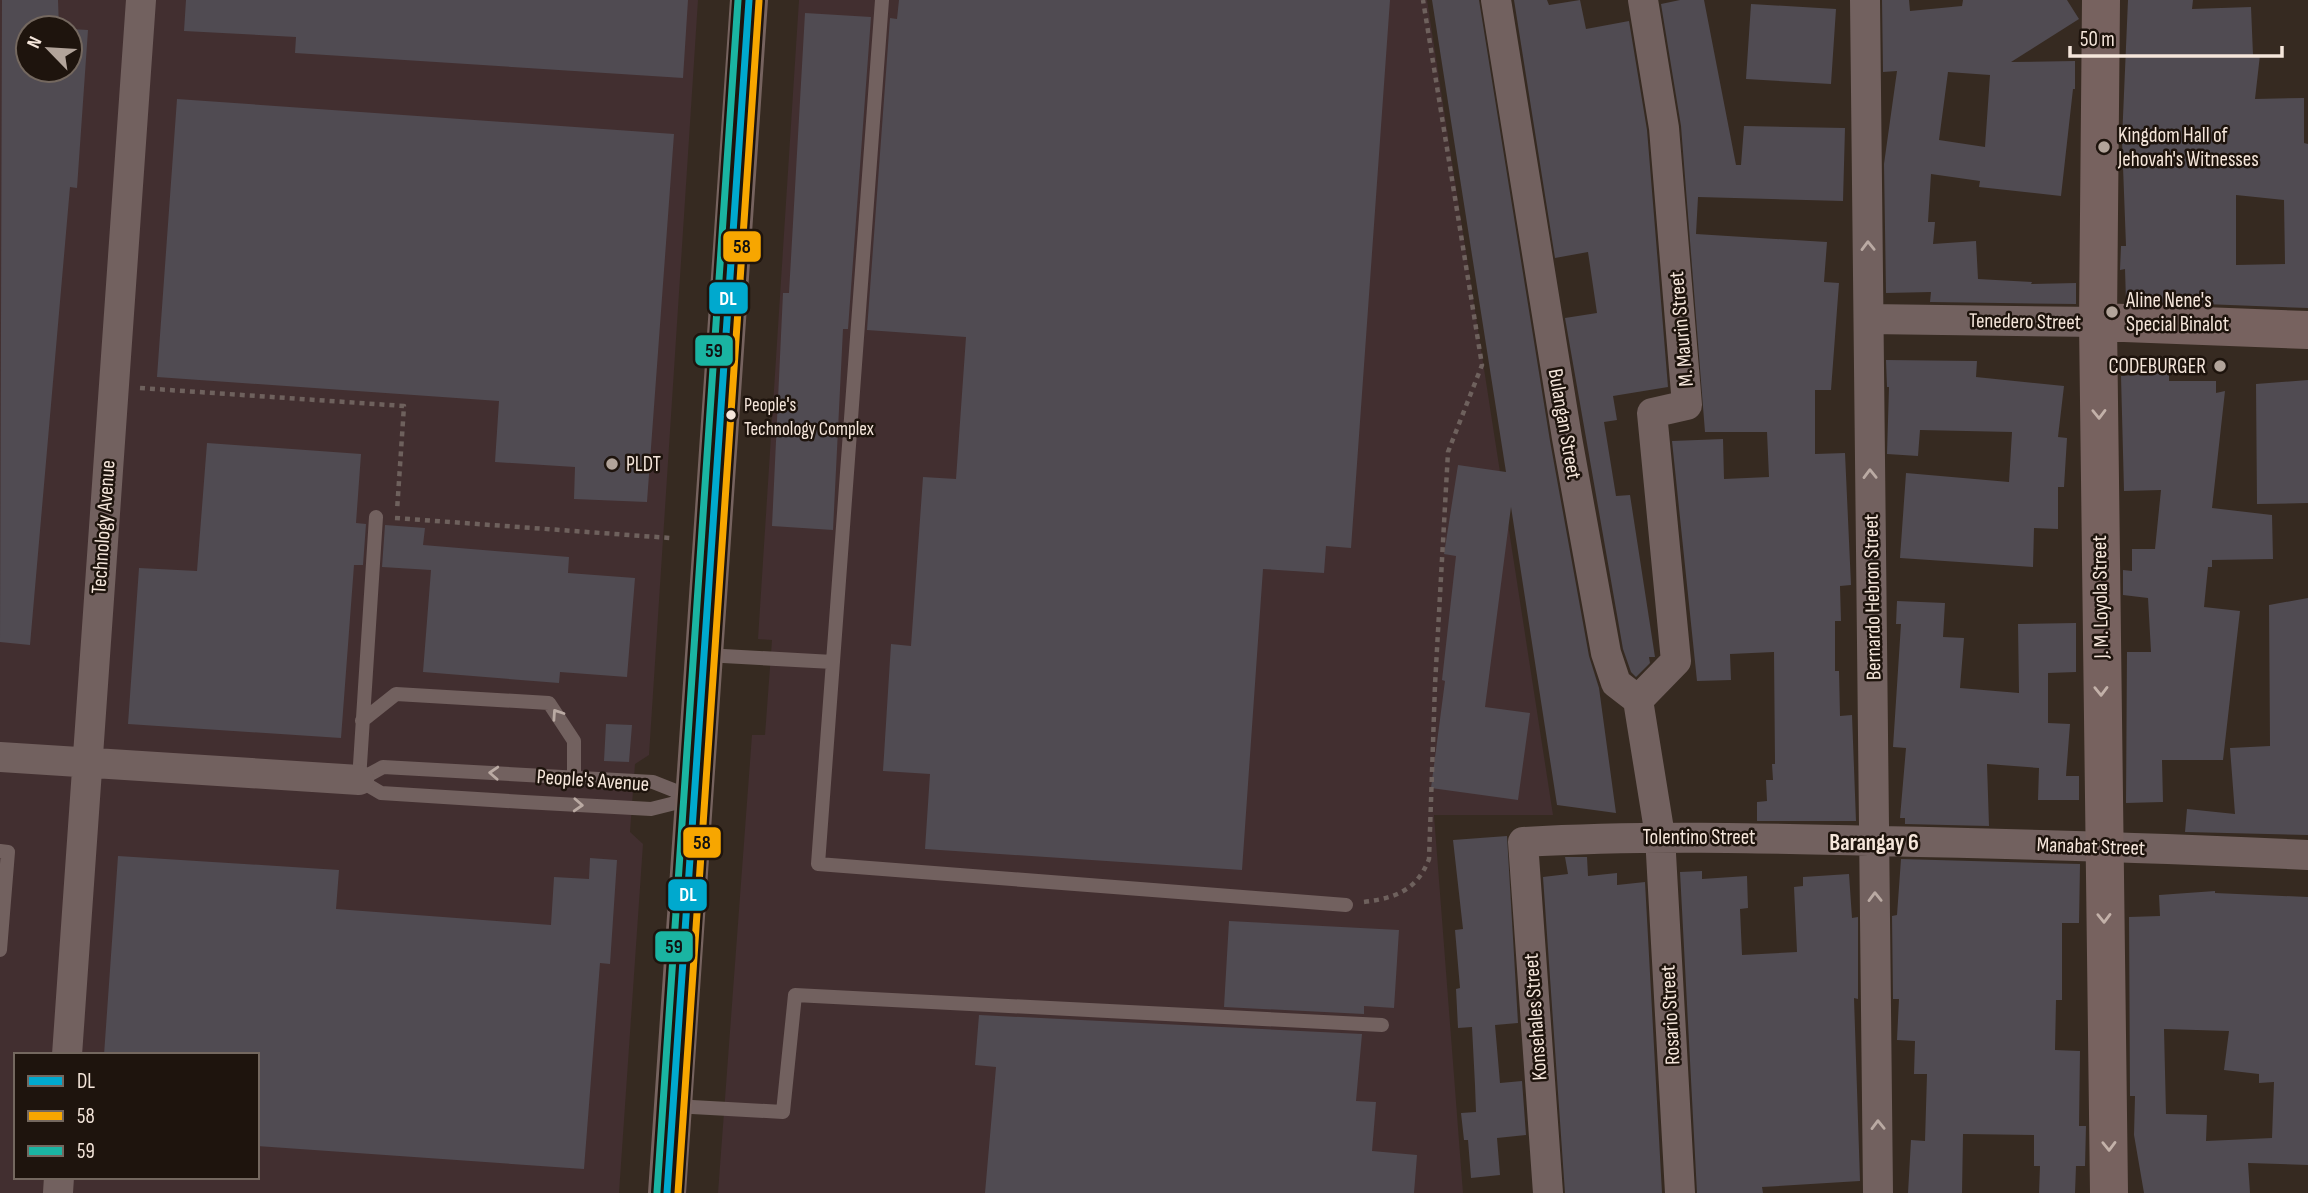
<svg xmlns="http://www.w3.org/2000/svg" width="2308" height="1193" font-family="'Sofia Sans Condensed',sans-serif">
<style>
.industrial{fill:#422f30;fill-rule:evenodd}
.building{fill:#504b52;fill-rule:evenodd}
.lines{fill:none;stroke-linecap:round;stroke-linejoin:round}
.path{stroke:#6e615d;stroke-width:4.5;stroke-dasharray:5 5;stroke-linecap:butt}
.service{stroke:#72615f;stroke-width:14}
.minor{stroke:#72615f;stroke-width:30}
.secondary{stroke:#77625f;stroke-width:38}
.trunk{stroke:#76635f;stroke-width:38}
.bus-1-casing{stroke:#1e140d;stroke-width:12}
.bus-2-casing{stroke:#1e140d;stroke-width:12}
.bus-3-casing{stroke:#1e140d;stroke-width:12}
.bus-1{stroke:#00a9ce;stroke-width:7}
.bus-2{stroke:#f7a600;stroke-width:7}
.bus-3{stroke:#1ab4a2;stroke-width:7}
.oneway{stroke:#baaaa3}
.oneway2{stroke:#c3b1a9}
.poi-dot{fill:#b2a49a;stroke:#1e140d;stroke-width:2.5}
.bus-dot{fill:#f5e6db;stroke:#1e140d;stroke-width:2.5}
.labels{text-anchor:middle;stroke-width:5;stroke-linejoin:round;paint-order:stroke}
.bus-label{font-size:19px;fill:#f5e6db;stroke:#1e140d;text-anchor:start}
.poi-label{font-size:21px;fill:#f5e6db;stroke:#1e140d;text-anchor:start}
.street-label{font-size:21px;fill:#f5e6db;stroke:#1e140d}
.neighbourhood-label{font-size:23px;font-weight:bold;fill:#f5e6db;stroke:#1e140d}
.line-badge{stroke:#1e140d;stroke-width:2.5}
.badge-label{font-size:19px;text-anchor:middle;font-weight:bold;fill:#fff}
.pale-badge-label{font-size:19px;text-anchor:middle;font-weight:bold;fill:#111}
</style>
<rect width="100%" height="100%" fill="#362a21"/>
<path class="industrial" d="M0 0H698L649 755 635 764 630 832 643 844 619 1193H0ZM28 28H70V70H28ZM16 1055H257V1177H16Z
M799 0H1427L1553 815H1434L1463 1193H718L752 735H765L772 640 758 639Z"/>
<path class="building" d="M2 0H58L59 28H28V70H70V29L88 30 77 188 70 187 30 645 0 642Z
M186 0H688L683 78 295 53 296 37 184 31Z
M899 0H1390L1351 548 1326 546 1324 573 1263 569 1242 870 925 849 930 774 883 771 891 644 911 646 923 477 956 479 966 337 867 330 890 18 897 19Z
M1432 0H1479L1550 441 1589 656 1599 688 1616 813 1557 805 1511 507 1485 707 1530 713 1518 800 1431 788 1445 681 1442 680 1456 556 1444 554 1458 465 1506 472Z
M1514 0H1547L1549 5 1580 0 1586 29 1629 21 1647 130 1668 387 1613 396 1617 420 1604 422 1616 496 1630 495 1655 657H1649L1650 663 1636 677 1631 672 1623 649 1565 318 1597 313 1588 252 1555 258Z
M1680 0H1704L1736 165H1741L1744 126 1845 128 1843 201 1698 197 1696 234 1827 242 1824 282 1839 283 1831 390H1815V454L1845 453 1851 585 1840 586 1841 621H1835V671H1839L1840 716 1852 715 1856 821H1757V802L1767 801 1766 780H1773L1772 764H1775L1774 652 1730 654 1731 680 1697 681 1672 441 1723 439 1724 479 1769 477 1767 432H1705L1681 126 1661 4Z
M1882 0H1909L1910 11 1962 6 1963 0H2067L2079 19 2011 62 2075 61V89H2073L2061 196 1979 187 1980 181 1931 174 1928 222H1935L1933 244 1976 241 1978 279 2032 282 2031 284 2076 283V304L1930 302 1931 292 1886 293 1884 164 1897 71 1883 72ZM1948 72 1990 75 1985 147 1939 140Z
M2128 0H2193L2192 9 2251 7 2253 55H2260L2255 99 2304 98V143L2308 144V308L2126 301 2125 269 2120 270 2121 246H2126L2122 140ZM2236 195 2284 200 2285 264 2236 265Z
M1751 4 1836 9 1831 84 1746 79Z
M805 13 871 17 848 329H843L833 530 772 526 783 293H789Z
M177 99 674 134 647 502 574 499 575 467 495 462 499 401 157 377Z
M1886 360 1977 361 1976 377 2064 386 2058 437 2067 438 2064 487H2058V529L2034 528 2033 567 1900 558 1906 473 2009 482 2012 432 1920 430 1918 456 1887 454 1889 387H1887Z
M2169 372V381H2216V393L2225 391 2212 508 2272 515 2273 559 2212 560V567H2208L2204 607 2240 611 2223 760H2162L2163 802 2126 803 2127 652H2151L2148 598 2123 595V570L2132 571V549H2155L2161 490 2124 491 2121 376Z
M2308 380V503L2257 504 2256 384Z
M207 443 361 454 356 523 366 524 363 565H354L341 738 128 724 139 568 197 571Z
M385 525 425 528 423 545 569 557 568 573 635 578 627 677 560 672 559 683 423 672 431 570 382 567Z
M2308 598V835L2185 832 2187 809 2235 814 2230 748 2270 746 2269 605Z
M1897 601 1945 603 1943 637 1964 638 1960 688 2019 693 2018 624 2076 623V672L2048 673V723L2070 724 2066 776H2079V800H2038L2039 768 1987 764 1989 826 1905 824V818H1900L1906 748 1893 747 1901 624H1896Z
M606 724 632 725 629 762 604 761Z
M1507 836 1518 1023 1495 1025 1500 1083 1522 1081 1526 1135 1497 1138 1500 1175 1471 1178 1468 1140H1464L1461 1113 1476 1112 1475 1085 1472 1027 1458 1028 1456 989 1460 988 1455 930 1463 929 1453 840Z
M118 856 339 870 336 909 551 925 554 877 589 879 590 858 617 860 610 964 600 963 584 1169 257 1146V1055H104Z
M1565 857H1587L1588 876 1617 873V885L1645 882 1662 1193H1565L1543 877 1568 874Z
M1901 859 2080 864 2079 923H2062V1000H2056L2055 1050 2080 1051 2079 1126H2086L2085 1166H2076L2075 1193H2039L2040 1166H2034V1135L1963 1134 1962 1193H1908L1911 1140 1925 1141 1927 1074H1914L1915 1041 1897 1040 1899 999H1893L1892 916 1897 915Z
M1702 871V879L1747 876 1748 908 1740 909 1742 955 1797 952 1794 887 1803 886V877L1849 874 1852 918 1858 917V999L1854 998 1860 1181 1762 1187 1763 1193H1697L1680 872Z
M2215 891V893L2308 897V1165L2248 1163 2250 1193H2144L2134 1135 2135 1096H2130L2129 917 2160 916 2159 895ZM2164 1029 2229 1031 2224 1070 2259 1074V1083L2274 1082 2272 1138 2206 1141 2207 1115 2166 1114Z
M1229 921 1399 930 1394 1008 1364 1006V1014L1224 1007Z
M979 1015 1362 1034 1356 1101 1376 1102 1372 1151 1417 1155 1414 1193H985L996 1067 975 1065Z"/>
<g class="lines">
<path class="path" d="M140 388 404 406 397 511
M395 518 670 538
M1364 902C1396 898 1417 890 1429 859L1435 685 1448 452 1482 365 1423 0"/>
<path class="service" d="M882 0 818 864 1346 905
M705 655 833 662
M362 721 396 694 549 703 574 741V777
M359 780 383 767 653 782 691 797
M359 780 381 793 524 802 651 809 691 799
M359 780 376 517
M0 851 8 852 0 950
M674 1106 783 1112 795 995 1382 1025"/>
<path class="minor" d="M1496 0 1567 438 1606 653 1616 683 1638 700 1660 836 1680 1193
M1865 0 1878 1193
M1869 319 2098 322
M1638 700 1676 661 1652 413 1687 405 1664 128 1643 0
M0 757 359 780
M67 1055 141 0
M58 1193 59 1177
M1548 1193 1523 842C1642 835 1760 838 1878 841 2022 844 2165 848 2308 855"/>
<path class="secondary" d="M2101 0 2098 322 2109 1193
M2098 322 2308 330"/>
<path class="trunk" d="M667 1193 749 0"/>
<defs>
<path id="bus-1" d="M667 1193 749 0"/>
<path id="bus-2" d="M678 1193 759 1"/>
<path id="bus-3" d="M657 1192 738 0"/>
</defs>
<use href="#bus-1" class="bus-1-casing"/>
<use href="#bus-2" class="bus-2-casing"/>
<use href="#bus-3" class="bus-3-casing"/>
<use href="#bus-1" class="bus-1"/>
<use href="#bus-2" class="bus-2"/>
<use href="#bus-3" class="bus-3"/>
</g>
<defs><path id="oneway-chevron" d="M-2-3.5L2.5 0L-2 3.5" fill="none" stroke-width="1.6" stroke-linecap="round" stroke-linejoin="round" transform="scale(1.75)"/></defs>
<g class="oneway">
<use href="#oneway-chevron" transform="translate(1868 246) rotate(-91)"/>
<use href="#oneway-chevron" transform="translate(1870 474) rotate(-91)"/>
<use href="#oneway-chevron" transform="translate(557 714) rotate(-124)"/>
<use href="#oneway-chevron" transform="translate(494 773) rotate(-177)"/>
<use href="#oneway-chevron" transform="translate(578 805) rotate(3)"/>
<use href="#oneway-chevron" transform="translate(1875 897) rotate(-91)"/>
<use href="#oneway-chevron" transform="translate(1878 1125) rotate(-91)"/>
</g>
<g class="oneway2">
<use href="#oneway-chevron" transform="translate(2099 414) rotate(89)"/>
<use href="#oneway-chevron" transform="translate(2101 691) rotate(89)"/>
<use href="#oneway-chevron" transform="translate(2104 918) rotate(89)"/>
<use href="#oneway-chevron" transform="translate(2109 1146) rotate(89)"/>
</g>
<g class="poi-dot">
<circle cx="2104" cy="147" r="7"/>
<circle cx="2112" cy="312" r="7"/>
<circle cx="2220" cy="366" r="7"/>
<circle cx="612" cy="464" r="7"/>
</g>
<circle class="bus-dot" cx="731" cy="415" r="6"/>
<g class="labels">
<g class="bus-label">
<text x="744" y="411">People's<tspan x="744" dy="24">Technology Complex</tspan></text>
</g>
<g class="poi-label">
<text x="2118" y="142">Kingdom Hall of<tspan x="2118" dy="24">Jehovah's Witnesses</tspan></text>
<text x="2126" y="307">Aline Nene's<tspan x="2126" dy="24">Special Binalot</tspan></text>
<text x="2206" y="373" text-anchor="end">CODEBURGER</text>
<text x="626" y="471">PLDT</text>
</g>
<g class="street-label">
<text transform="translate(2025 321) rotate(1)" y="7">Tenedero Street</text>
<text transform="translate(1681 329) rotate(-95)" y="7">M. Maurin Street</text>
<text transform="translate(1565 424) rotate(80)" y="7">Bulangan Street</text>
<text transform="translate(103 527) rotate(-86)" y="7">Technology Avenue</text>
<text transform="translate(1872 597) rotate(-91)" y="7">Bernardo Hebron Street</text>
<text transform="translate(2100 597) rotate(-91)" y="7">J. M. Loyola Street</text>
<text transform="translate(593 780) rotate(4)" y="7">People's Avenue</text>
<text x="1699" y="844">Tolentino Street</text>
<text transform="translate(2091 846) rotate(2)" y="7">Manabat Street</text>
<text transform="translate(1670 1015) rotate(-93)" y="7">Rosario Street</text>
<text transform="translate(1535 1017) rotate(-94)" y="7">Konsehales Street</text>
</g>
<g class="neighbourhood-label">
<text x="1874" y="850">Barangay 6</text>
</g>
</g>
<g class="line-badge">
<rect x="722" y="230" width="40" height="33" rx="7" fill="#f7a600"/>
<rect x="708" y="281" width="41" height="34" rx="7" fill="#00a9ce"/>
<rect x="694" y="334" width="40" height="33" rx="7" fill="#1ab4a2"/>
<rect x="682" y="826" width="40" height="33" rx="7" fill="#f7a600"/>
<rect x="667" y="878" width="41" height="34" rx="7" fill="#00a9ce"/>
<rect x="654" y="930" width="40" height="33" rx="7" fill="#1ab4a2"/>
</g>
<g class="badge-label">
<text x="728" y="305">DL</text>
<text x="688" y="901">DL</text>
</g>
<g class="pale-badge-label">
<text x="742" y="253">58</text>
<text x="714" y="357">59</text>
<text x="702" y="849">58</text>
<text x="674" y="953">59</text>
</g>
<rect x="14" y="1053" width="245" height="126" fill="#1e140d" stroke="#74685f" stroke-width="2"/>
<rect x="28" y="1076" width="35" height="10" fill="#00a9ce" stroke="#74685f" stroke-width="2"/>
<text x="77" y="1088" font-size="21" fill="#f5e6db">DL</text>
<rect x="28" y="1111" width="35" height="10" fill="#f7a600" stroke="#74685f" stroke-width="2"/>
<text x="77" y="1123" font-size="21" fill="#f5e6db">58</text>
<rect x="28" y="1146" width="35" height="10" fill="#1ab4a2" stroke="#74685f" stroke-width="2"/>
<text x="77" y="1158" font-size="21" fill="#f5e6db">59</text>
<g transform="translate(49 49) rotate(295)"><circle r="33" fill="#1e140d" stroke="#74685f" stroke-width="2"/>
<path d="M0-5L12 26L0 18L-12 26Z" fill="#b2a49a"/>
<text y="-10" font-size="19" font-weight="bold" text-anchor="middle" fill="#f5e6db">N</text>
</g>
<path d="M2070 46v10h212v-10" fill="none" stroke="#f5e6db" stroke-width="3.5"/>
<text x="2080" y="46" font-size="21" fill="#f5e6db" stroke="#1e140d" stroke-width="5" paint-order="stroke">50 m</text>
</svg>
